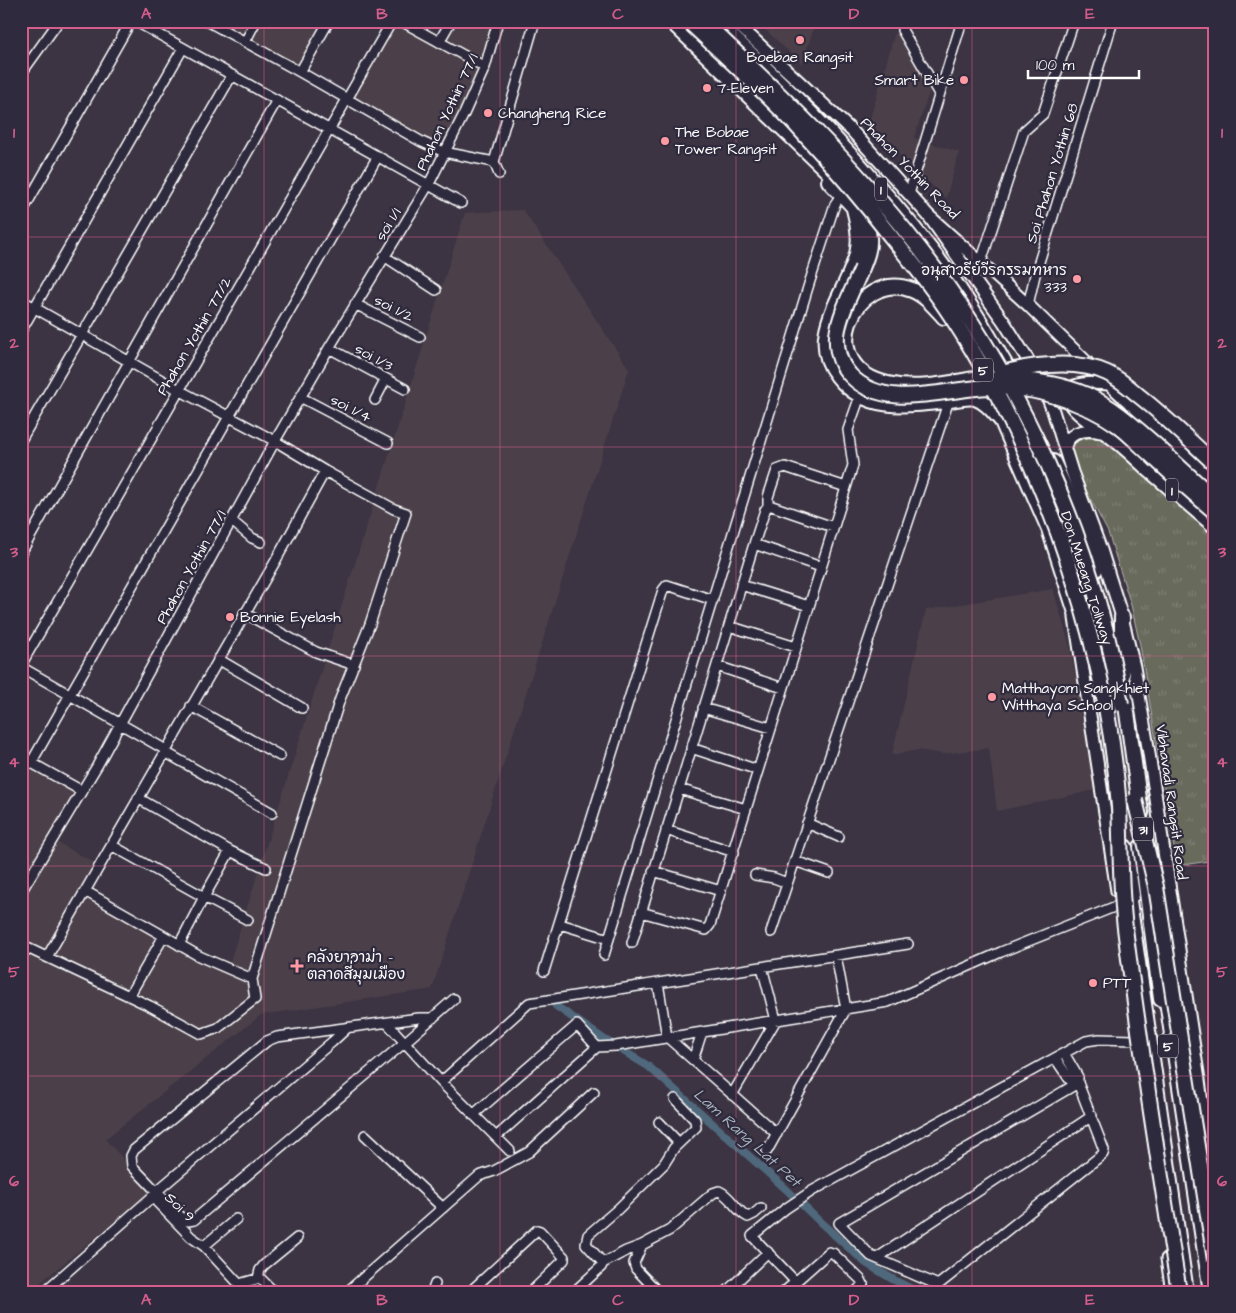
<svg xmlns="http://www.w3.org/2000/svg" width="1236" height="1313" font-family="'Architects Daughter','Playpen Sans Thai',sans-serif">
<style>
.built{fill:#4b404a}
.park{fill:url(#park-tufts);stroke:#b3b4ae}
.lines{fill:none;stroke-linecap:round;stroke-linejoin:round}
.canal{stroke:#50687b;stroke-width:8}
.minor-casing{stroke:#fff;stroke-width:12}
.major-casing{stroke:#fff;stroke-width:15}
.highway-casing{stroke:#fff;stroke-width:18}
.minor{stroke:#2f2a3d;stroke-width:9}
.major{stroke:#2f2a3d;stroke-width:11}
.highway{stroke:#2f2a3d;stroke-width:14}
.highway-bridge-casing{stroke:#fff;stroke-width:18;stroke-linecap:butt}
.highway-bridge{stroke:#2f2a3d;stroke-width:14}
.grid{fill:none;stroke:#d45d8c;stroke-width:1;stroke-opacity:0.55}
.poi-dot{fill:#ff9aa2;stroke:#2f2a3d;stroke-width:2}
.labels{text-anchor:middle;stroke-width:4.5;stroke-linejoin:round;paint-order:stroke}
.shield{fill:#2f2a3d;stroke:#c1bfc5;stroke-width:1}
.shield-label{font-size:14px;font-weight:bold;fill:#fff}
.poi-label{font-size:15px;fill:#fff;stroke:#2f2a3d;text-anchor:start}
.street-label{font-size:15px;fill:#fff;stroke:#2f2a3d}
.water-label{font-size:16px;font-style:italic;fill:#a8b4bd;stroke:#2f2a3d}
.neatline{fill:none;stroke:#d45d8c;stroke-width:2}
.grid-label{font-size:16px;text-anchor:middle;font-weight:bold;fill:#d45d8c}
</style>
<defs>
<pattern id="park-tufts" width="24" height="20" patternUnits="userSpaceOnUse" patternTransform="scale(1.25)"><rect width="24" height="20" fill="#676a5c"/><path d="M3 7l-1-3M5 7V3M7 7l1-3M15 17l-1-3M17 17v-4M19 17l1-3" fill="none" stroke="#7e8074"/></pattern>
</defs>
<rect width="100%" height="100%" fill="#3c3443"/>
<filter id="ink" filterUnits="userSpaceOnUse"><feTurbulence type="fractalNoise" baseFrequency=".02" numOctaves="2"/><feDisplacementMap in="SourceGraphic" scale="10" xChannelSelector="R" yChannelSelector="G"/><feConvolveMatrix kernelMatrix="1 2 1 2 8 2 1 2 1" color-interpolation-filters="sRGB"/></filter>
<g filter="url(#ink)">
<path class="built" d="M211 21H334L305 72Z
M396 21 440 47 455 21H494L476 82 438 149 351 99Z
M756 21H816L802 64Z
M897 26 930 89 914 138 959 152 946 198 868 126Z
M523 210 629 369 432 989 261 1015 105 1139 152 1190 29 1292H21V752L86 790 55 841 105 869 91 891 228 968 465 213Z
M1053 589 1070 647 1095 790 997 811 989 748 943 754 918 750 892 755 926 610Z"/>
<path class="park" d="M1088 430 1108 437 1215 532V860L1177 866 1140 645 1131 605 1108 532 1086 491 1072 472 1070 440Z"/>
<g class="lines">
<path class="canal" d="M556 1006 605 1040 648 1066 786 1189 820 1222 866 1263 894 1280 918 1292"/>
<defs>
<path id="minor" d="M135 21 461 203
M207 21 300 72 422 142 444 152 494 162 535 21
M401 21 485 67
M904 21 902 30 939 94
M245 42 256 21
M439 42 451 21
M300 72 329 21
M21 74 59 21
M494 162 499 174
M909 194 962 21
M21 214 131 21
M384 256 436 290
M981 262 1024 131 1043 114 1074 21
M21 300 179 390 275 441 325 471 394 509 406 513 370 624 340 699 252 979 255 999 218 1028 201 1034 150 1006 21 945
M355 304 420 337
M1028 305 1035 275 1113 21
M21 331 183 48
M329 348 405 389
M302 398 388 443
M375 400 386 379
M21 440 232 75
M768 506H772L833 527
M232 521 252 538 261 542
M754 544 821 567
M21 553 277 100
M741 585 809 606
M244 613 316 652 354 665
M729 626 796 647
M218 659 302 708
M21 665 392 21
M717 666 783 688
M21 667 166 750
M191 706 280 756
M703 708 771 728
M691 748 758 770
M165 752 272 813
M21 757 82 791
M31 763 378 156
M679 789 746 809
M138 798 230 851 266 868
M807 823 839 837
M666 830 734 852
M111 845 204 897 248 920
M795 861 829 873
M653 871 721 891
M755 875 774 878 787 883
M85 891 199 956 252 979
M21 892 97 766 275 441 329 348 429 184 464 114 485 67 498 21
M641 912 706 930 710 925 853 465 848 430 860 396
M560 924 609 939
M771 932 949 400
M632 943 754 544 765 510 768 506V497L777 470 785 467 846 487
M179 945 204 897 230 851
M604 955 809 284 835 204 841 195
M47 957 275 562 325 471
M544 971 663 590 667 585 713 600
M658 983 667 1037 777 1134
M129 996 164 936
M433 1018H419L277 1037 267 1041 134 1150 131 1156 132 1166 182 1218 188 1221 194 1220 404 1043 454 999
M387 1023 441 1082 510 1151
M1055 1058 1070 1080 1078 1083V1077L1064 1053
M693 1060 702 1032
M441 1082 529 1003 908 944
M1078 1083 1104 1150 1103 1154 938 1285 871 1256 839 1223Z
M732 1095 776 1020 762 967
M1202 1105 1215 1108
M473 1115 577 1025 597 1047
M659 1122 679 1143
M365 1135 443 1208
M496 1137 597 1047 616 1046 888 1002 1001 952 1119 905
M767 1151 846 1009 836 956
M157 1191 332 1042 346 1029
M642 1245 634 1263 636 1269 658 1292
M204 1246 236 1219
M877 1258 1092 1116
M603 1263 586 1244 588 1235 618 1209 664 1164 674 1148 696 1127 695 1120 675 1099
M603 1263 626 1251 642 1245 670 1230 713 1193 719 1191C731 1196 736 1211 748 1217L754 1214 761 1208
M258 1278 260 1270 264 1265 297 1238
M795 1281 752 1236 785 1209 812 1191 1086 1041 1099 1039 1134 1040
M44 1292 152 1197 191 1237 204 1246 239 1284 260 1278 274 1292
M347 1292 479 1176 494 1171 529 1152 594 1092
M432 1292 435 1284
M472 1292 474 1288 537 1230 540 1231 564 1257V1260L531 1292
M574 1292 601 1267 603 1263
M726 1292 768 1252
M784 1292 829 1252 833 1253 861 1280 863 1284 856 1292"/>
<path id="major" d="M734 21 852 131 928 215 1028 305 1109 384 1215 482
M928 215 1004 322 1040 379 1053 411 1072 472 1101 550 1122 617 1134 667 1148 747 1199 1080 1215 1201
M1109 384C1098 383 1063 380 1068 399 1071 412 1094 425 1104 433 1119 443 1132 456 1145 468 1168 488 1192 508 1215 528
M1065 446C1071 430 1087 429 1101 432
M1075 618 1117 891
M1167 1259 1172 1292"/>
<path id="highway" d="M671 21 842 185
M715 21C795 95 871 171 937 258 966 296 990 338 1014 380
M829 181C843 197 868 216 869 238 870 248 866 258 862 268
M854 209C858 224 861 239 857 254 847 293 806 336 837 375 864 411 904 406 945 401 954 400 966 396 975 398 986 401 994 412 1001 420
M944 317C935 307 925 295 912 290 855 267 810 367 888 384 918 391 950 383 979 378
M997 410 1049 529 1080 625
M1053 462C1070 497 1084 533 1095 570
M1122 617V677
M1124 691 1141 813
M1125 847 1132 895
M1141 847 1161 999
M1127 887 1186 1292
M1165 988 1211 1292"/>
</defs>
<use href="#minor" class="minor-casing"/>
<use href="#major" class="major-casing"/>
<use href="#highway" class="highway-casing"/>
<use href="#minor" class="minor"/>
<use href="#major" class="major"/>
<use href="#highway" class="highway"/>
<defs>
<path id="highway-bridge" d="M688 21C724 55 761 88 795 124 830 162 864 202 896 243 915 266 935 291 951 316 1015 414 1062 527 1091 640 1105 694 1115 752 1119 807 1121 847 1120 888 1125 928 1140 1049 1160 1170 1179 1292
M703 21C778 92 852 163 916 244 1018 374 1094 540 1121 704
M862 268C854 287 839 315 837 335 836 351 840 365 851 376 888 414 953 385 998 387 1017 387 1039 391 1058 397 1078 403 1101 413 1119 426 1130 435 1140 445 1150 454 1171 474 1193 493 1215 512
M1002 373C1034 365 1076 359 1107 373 1118 378 1129 387 1138 395 1165 416 1190 441 1215 464
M997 379C1028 379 1059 383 1087 395 1114 407 1136 428 1158 447 1177 465 1196 482 1215 499
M1135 800 1156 887 1215 1260"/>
</defs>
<use href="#highway-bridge" class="highway-bridge-casing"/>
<use href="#highway-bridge" class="highway-bridge"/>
</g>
</g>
<path class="grid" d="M264 21V1292M500 21V1292M736 21V1292M972 21V1292M21 237H1215M21 447H1215M21 656H1215M21 866H1215M21 1076H1215"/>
<g class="poi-dot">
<circle cx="800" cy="40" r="5"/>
<circle cx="964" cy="80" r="5"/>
<circle cx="707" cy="88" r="5"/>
<circle cx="488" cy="113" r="5"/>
<circle cx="665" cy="141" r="5"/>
<circle cx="1077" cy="279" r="5"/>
<circle cx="230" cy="617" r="5"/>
<circle cx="992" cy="697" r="5"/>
<path d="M294.5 958.5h5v5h5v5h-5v5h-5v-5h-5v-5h5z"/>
<circle cx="1093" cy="983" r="5"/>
</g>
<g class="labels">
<g class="shield">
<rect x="875" y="177.5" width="12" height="23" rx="4"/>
<rect x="973" y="358.5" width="20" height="23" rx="4"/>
<rect x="1166" y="478.5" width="12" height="23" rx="4"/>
<rect x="1133" y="817.5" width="20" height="23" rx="4"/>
<rect x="1158" y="1034.5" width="20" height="23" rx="4"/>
</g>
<g class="shield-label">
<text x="881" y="194">1</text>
<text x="983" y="375">5</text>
<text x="1172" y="495">1</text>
<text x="1143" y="834">31</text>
<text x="1168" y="1051">5</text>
</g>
<g class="poi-label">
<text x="800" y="62" text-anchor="middle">Boebae Rangsit</text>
<text x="954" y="85" text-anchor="end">Smart Bike</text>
<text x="717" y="93">7-Eleven</text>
<text x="498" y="118">Changheng Rice</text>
<text x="675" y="137">The Bobae<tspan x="675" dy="17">Tower Rangsit</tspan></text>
<text x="1067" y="275" text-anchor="end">อนุสาวรีย์วีรกรรมทหาร<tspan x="1067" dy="17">333</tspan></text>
<text x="240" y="622">Bonnie Eyelash</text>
<text x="1002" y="693">Matthayom Sangkhiet<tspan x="1002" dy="17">Witthaya School</tspan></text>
<text x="307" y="962">คลังยาอาม่า -<tspan x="307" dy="17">ตลาดสี่มุมเมือง</tspan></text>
<text x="1103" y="988">PTT</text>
</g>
<g class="street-label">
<text transform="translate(447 112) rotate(-65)" y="5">Phahon Yothin 77/1</text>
<text transform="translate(910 168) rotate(46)" y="5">Phahon Yothin Road</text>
<text transform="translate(1052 173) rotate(-73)" y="5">Soi Phahon Yothin 68</text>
<text transform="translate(388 224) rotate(-58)" y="5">soi 1/1</text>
<text transform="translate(394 308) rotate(27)" y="5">soi 1/2</text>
<text transform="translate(194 336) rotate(-60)" y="5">Phahon Yothin 77/2</text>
<text transform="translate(374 357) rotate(29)" y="5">soi 1/3</text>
<text transform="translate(351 408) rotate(27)" y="5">soi 1/4</text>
<text transform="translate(191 567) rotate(-61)" y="5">Phahon Yothin 77/1</text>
<text transform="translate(1087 578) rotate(72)" y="5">Don Mueang Tollway</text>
<text transform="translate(1172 802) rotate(82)" y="5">Vibhavadi Rangsit Road</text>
<text transform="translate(180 1207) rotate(45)" y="5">Soi 9</text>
</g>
<g class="water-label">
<text transform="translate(748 1137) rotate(42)" y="6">Lam Rang Lat Pet</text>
</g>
</g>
<rect width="1236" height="1313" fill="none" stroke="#2f2a3d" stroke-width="55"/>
<path d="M1028 70v8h111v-8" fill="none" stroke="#ffffff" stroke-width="2.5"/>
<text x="1036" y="70" font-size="15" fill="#ffffff" stroke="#2f2a3d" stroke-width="4" paint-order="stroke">100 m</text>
<rect x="28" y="28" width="1180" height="1258" class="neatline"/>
<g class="grid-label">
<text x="146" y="19">A</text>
<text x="382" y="19">B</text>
<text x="618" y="19">C</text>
<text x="854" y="19">D</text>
<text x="1090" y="19">E</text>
<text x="14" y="138">1</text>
<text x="1222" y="138">1</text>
<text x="14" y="348">2</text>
<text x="1222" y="348">2</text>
<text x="14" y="557">3</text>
<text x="1222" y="557">3</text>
<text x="14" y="767">4</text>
<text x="1222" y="767">4</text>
<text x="14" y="977">5</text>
<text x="1222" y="977">5</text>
<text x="14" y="1186">6</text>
<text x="1222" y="1186">6</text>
<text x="146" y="1305">A</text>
<text x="382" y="1305">B</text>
<text x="618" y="1305">C</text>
<text x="854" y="1305">D</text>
<text x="1090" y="1305">E</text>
</g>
</svg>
